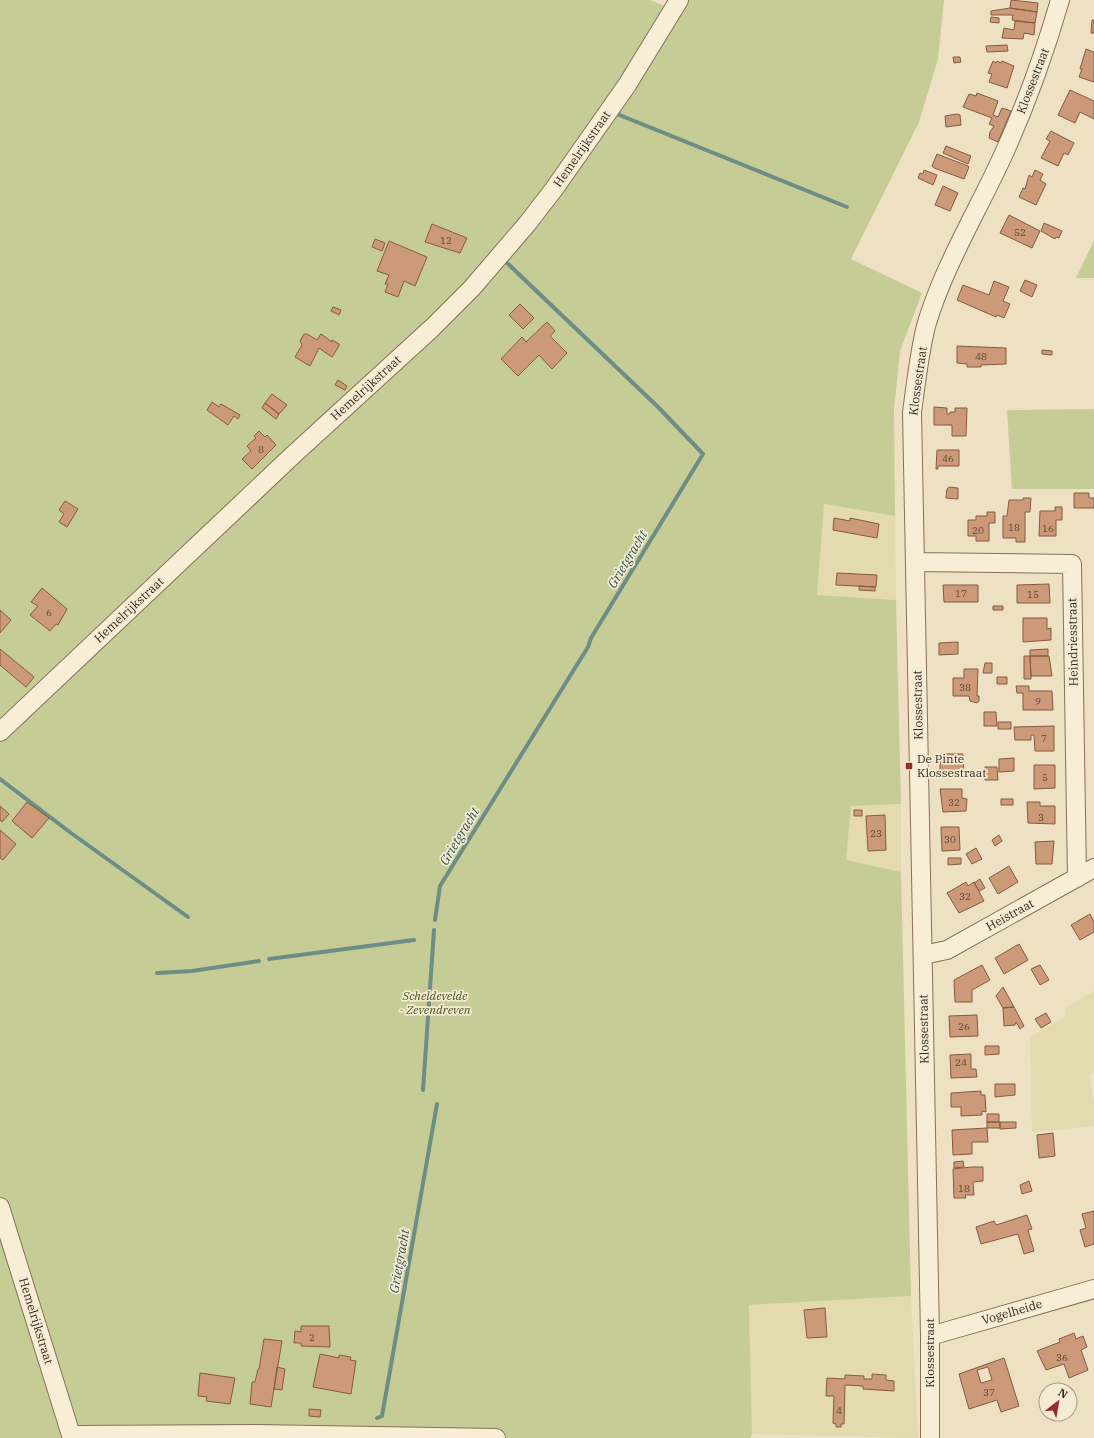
<svg xmlns="http://www.w3.org/2000/svg" width="1094" height="1438" font-family="'IBM Plex Serif',serif">
<style>
.farmland{fill:#e3dab0}
.green{fill:#c6cc96}
.lines{fill:none;stroke-linecap:round;stroke-linejoin:round}
.stream{stroke:#6c8e85;stroke-width:4}
.building{fill:#cc9a78;stroke:#865a40;fill-rule:evenodd}
.minor-casing{stroke:#877159;stroke-width:20}
.minor{stroke:#f8edd5;stroke-width:18}
.poi-dot{fill:#962a2c;stroke:#f5ead2;stroke-width:1.5}
.labels{text-anchor:middle;stroke-width:3.5;stroke-linejoin:round;paint-order:stroke}
.number-label{font-size:10px;fill:#5c4634}
.street-label{font-size:12px;fill:#372a1e;stroke:#f5ead2}
.poi-label{font-size:12px;fill:#372a1e;stroke:#f5ead2;text-anchor:start}
.park-label{font-size:12px;font-style:italic;fill:#485424;stroke:#f5ead2}
.water-label{font-size:13px;font-style:italic;fill:#2d5754;stroke:#f5ead2}
</style>
<rect width="100%" height="100%" fill="#eee0c2"/>
<path class="farmland" d="M823 504 895 516 896 600 817 595Z
M901 804V872L846 860 851 806Z
M1094 991V1072L1089 1075 1094 1101V1126L1032 1132 1030 1037 1066 1016 1065 1008Z
M911 1296 918 1438 752 1434 749 1305Z"/>
<path class="green" d="M0 0H650L669 8 673 0H944L938 59 919 122 851 259 922 293 900 351 894 410 895 516 824 504 817 595 896 600 901 804 851 806 846 860 901 872 911 1296 749 1305 752 1434 750 1438H0Z
M1094 241V278H1076Z
M1094 409V489H1012L1007 410Z"/>
<g class="lines">
<path class="stream" d="M619 111 617 114 847 207
M0 779 71 833 188 917
M435 920 440 886 588 647 591 638 703 454 657 406 505 261 507 258
M269 959 414 940
M157 973 192 971 259 961
M423 1090 434 930
M377 1418 382 1416 437 1104"/>
</g>
<path class="building" d="M1011 0 1038 3 1037 12 1010 8Z
M1010 8 1037 12 1035 23 1012 20 1013 15H991V11Z
M991 17 999 18V23L990 22Z
M1092 20H1094V33H1091Z
M1015 21 1035 23 1034 35 1024 33 1023 39 1002 38 1004 28 1014 30Z
M1007 45 1008 51 987 52 986 46Z
M1086 49 1094 52V82L1079 77 1082 69H1080Z
M953 57H960L961 62 954 63Z
M993 61 996 63 997 61 1001 63 1002 61 1014 66 1007 88 989 82 992 74 988 73Z
M1070 90 1094 101V119L1080 112 1075 123 1058 115Z
M977 93 998 101 993 115 998 117 1002 108 1011 111 998 142 989 138 990 132 994 126 989 124 992 118 963 107 969 94 976 96Z
M957 114 960 115 961 125 946 127 945 116Z
M1051 131 1074 143 1068 155 1064 153 1058 166 1041 158 1050 141 1046 139Z
M946 146 971 156 968 164 943 153Z
M937 154 968 166 969 167 964 179 934 168 932 166Z
M924 170 937 175 933 185 918 178 920 173 923 174Z
M1035 170 1043 174 1040 180 1046 184 1036 205 1019 197 1023 188 1025 189 1029 175 1032 177Z
M943 186 958 193 950 211 935 205Z
M1009 215 1040 231 1032 248 1000 233Z
M1044 223 1062 231 1059 238 1056 237 1055 239 1041 231Z
M432 224 467 238 460 253 425 242Z
M375 239 385 243 382 251 372 247Z
M389 241 427 257 415 286 404 281 398 297 385 292 388 284H385L389 275 377 271Z
M1025 280 1037 285 1032 297 1020 291Z
M994 281 1009 287 1003 301 1010 304 1004 318 997 315 996 317 957 300 963 285 989 295Z
M520 304 534 318 523 329 509 315Z
M333 307 341 310 339 315 331 311Z
M547 322 555 331 550 336 567 353 552 369 539 355 518 376 501 359 522 337 526 342Z
M304 334H307L317 340 321 334 332 342V340L339 344V346L332 357 319 348 310 366 295 357 302 345 300 341Z
M957 346 1006 348V364L981 365V367H967V364L957 363Z
M1042 350 1052 351V355L1042 354Z
M338 380 347 386 345 390 335 385Z
M272 394 287 405 279 414 265 403Z
M212 402 219 407 221 404 240 415 238 419 234 416 228 425 207 410Z
M265 403 279 414 276 419 262 408Z
M934 407 947 408V414H950V412H955V408H967L966 436H952V425H934Z
M259 431 265 437 267 435 276 445 252 469 242 459 251 451 247 446 256 438 254 436Z
M937 450H959V466H938V469H936Z
M949 487 958 488V499L946 498 947 489Z
M1074 493H1089V498H1094V508H1074Z
M1023 498H1031L1030 512H1025V542H1016V538H1003V516H1007L1009 500H1023Z
M65 501 78 509 67 527 59 522 64 514 59 510Z
M1055 507H1062V520H1056V536H1039L1040 511H1055Z
M987 512H995V523H989V541H976V536H968V520H976V516H987Z
M834 518 850 521V518L879 524 877 538 833 530Z
M837 573 877 575 876 587 836 585Z
M1049 584 1050 603H1017V585Z
M943 585H978V602H944Z
M859 586 875 587V591L859 590Z
M42 588 67 609 58 625 56 624 50 631 30 615 38 606 31 602Z
M993 606H1003V610H993Z
M0 610 11 620 0 633Z
M1023 618H1047V629L1051 628V640L1023 642Z
M958 642V654L939 655V643Z
M0 649 34 677 26 687 0 665Z
M1048 649V656H1030V650Z
M1024 656H1030L1031 679H1024Z
M1030 656H1049L1052 676H1031Z
M985 663H992V673H983Z
M964 669H978L977 696H979V701L977 703 970 701 969 696H953V678H964Z
M997 677H1007V684H997Z
M1016 686H1029V691H1052L1053 710H1023V693H1017Z
M984 712H996L997 726H984Z
M998 722H1011V729H998Z
M1054 726V751H1035L1034 735H1031V740H1015L1014 727Z
M940 754H963L964 775H940Z
M1014 758V771L999 772V759Z
M1034 765H1055V788L1034 789Z
M985 767H997L998 780H985Z
M940 789H962V798L967 799 966 811 943 812Z
M1001 799H1013V805H1001Z
M27 802 49 818 32 838 12 821Z
M1027 802H1040V806H1055V824L1028 823Z
M0 806 9 814 2 822 0 820Z
M854 810H862V816H854Z
M885 815 886 850 868 851 866 816Z
M941 827H959L960 850 942 851Z
M0 830 16 844 3 860 0 858Z
M999 835 1002 841 995 846 992 840Z
M1054 841 1052 864H1036L1035 842Z
M976 848 982 859 972 864 966 854Z
M948 858H961V864L948 865Z
M1009 866 1018 882 998 894 989 878Z
M980 879 985 888 979 891 974 883Z
M966 882 968 886 974 882 984 901 959 913 947 893Z
M1090 914 1094 922V932L1080 940 1071 925Z
M1019 944 1028 960 1004 974 995 958Z
M982 965 990 980 972 990V1002H955L954 980Z
M1040 965 1049 980 1040 985 1031 969Z
M1003 987 1014 1007 1003 1008 996 996Z
M1014 1007 1024 1026 1020 1029 1016 1022 1015 1025 1004 1026 1003 1008Z
M1046 1013 1051 1022 1041 1028 1035 1019Z
M977 1015 978 1036 950 1037 949 1016Z
M985 1046H999V1054L985 1055Z
M971 1054V1069H976L977 1077 951 1078 950 1055Z
M995 1084H1015V1095L995 1097Z
M981 1091V1095H985L986 1112 982 1111V1115L961 1116V1107H951V1093Z
M987 1114H999V1122H987Z
M987 1122H1000V1128H987Z
M1000 1122H1016V1128L1000 1129Z
M987 1128 988 1142H972V1154L953 1155 952 1130Z
M1053 1133 1055 1156 1039 1158 1037 1135Z
M963 1161 964 1167 954 1168V1162Z
M971 1167H983V1181L973 1182 974 1195H965L966 1198H954L953 1169Z
M1029 1181 1032 1191 1022 1194 1020 1185Z
M1094 1211V1244L1085 1247 1080 1230 1086 1228 1082 1214Z
M1027 1215 1032 1229 1028 1230 1034 1251 1024 1254 1018 1234 981 1244 976 1227 994 1221 996 1225Z
M825 1308 827 1337 807 1338 804 1310Z
M301 1326H329L330 1347 301 1346V1343H294L295 1331 301 1332Z
M1074 1333 1076 1339 1083 1336 1087 1347 1081 1350 1088 1370 1069 1378 1064 1364 1046 1370 1037 1351 1060 1342 1059 1339Z
M264 1339 282 1341 271 1407 250 1404 252 1382H255L258 1369H259Z
M320 1354 339 1358V1355L351 1357 350 1360 356 1361 351 1394 313 1387Z
M1004 1358 1019 1406 1001 1412 997 1400 969 1409 959 1374ZM988 1367 992 1380 981 1383 977 1370Z
M277 1367 285 1369 282 1390 274 1389Z
M200 1373 235 1378 230 1404 206 1401 207 1397 198 1396Z
M872 1374 886 1375V1380L894 1381V1391L863 1389V1386L845 1385 844 1424H841V1427H836V1424L833 1423 834 1396H826L827 1378 845 1379V1375L864 1376V1379H872Z
M309 1409 321 1410 320 1417 309 1416Z"/>
<g class="lines">
<defs>
<path id="minor" d="M915 562 1072 564 1077 878
M0 732 293 455 432 328 472 288 527 224 554 189 627 85 679 0
M923 955 947 950 1094 868
M0 1207 71 1435 256 1434 496 1438
M930 1336 1094 1289
M930 1438V1336L912 412C916 384 919 354 926 326 943 267 980 207 1005 151 1027 102 1045 52 1060 0"/>
</defs>
<use href="#minor" class="minor-casing"/>
<use href="#minor" class="minor"/>
</g>
<rect class="poi-dot" x="905" y="762" width="8" height="8" rx="2"/>
<g class="labels">
<g class="number-label">
<text x="1020" y="236">52</text>
<text x="446" y="244">12</text>
<text x="981" y="360">48</text>
<text x="261" y="453">8</text>
<text x="948" y="462">46</text>
<text x="1014" y="531">18</text>
<text x="1048" y="532">16</text>
<text x="978" y="534">20</text>
<text x="961" y="597">17</text>
<text x="1033" y="598">15</text>
<text x="49" y="616">6</text>
<text x="965" y="691">38</text>
<text x="1038" y="705">9</text>
<text x="1044" y="742">7</text>
<text x="1045" y="781">5</text>
<text x="954" y="806">32</text>
<text x="1041" y="821">3</text>
<text x="876" y="837">23</text>
<text x="950" y="843">30</text>
<text x="965" y="900">32</text>
<text x="964" y="1030">26</text>
<text x="961" y="1066">24</text>
<text x="964" y="1192">18</text>
<text x="312" y="1341">2</text>
<text x="1062" y="1361">36</text>
<text x="989" y="1396">37</text>
<text x="839" y="1414">4</text>
</g>
<g class="street-label">
<text transform="translate(1033 81) rotate(-69)" y="4">Klossestraat</text>
<text transform="translate(582 149) rotate(-55)" y="4">Hemelrijkstraat</text>
<text transform="translate(918 381) rotate(-82)" y="4">Klossestraat</text>
<text transform="translate(366 388) rotate(-42)" y="4">Hemelrijkstraat</text>
<text transform="translate(129 610) rotate(-43)" y="4">Hemelrijkstraat</text>
<text transform="translate(1073 642) rotate(-91)" y="4">Heindriesstraat</text>
<text transform="translate(918 705) rotate(-91)" y="4">Klossestraat</text>
<text transform="translate(1010 915) rotate(-29)" y="4">Heistraat</text>
<text transform="translate(924 1029) rotate(-91)" y="4">Klossestraat</text>
<text transform="translate(1012 1312) rotate(-16)" y="4">Vogelheide</text>
<text transform="translate(36 1321) rotate(73)" y="4">Hemelrijkstraat</text>
<text transform="translate(930 1353) rotate(-90)" y="4">Klossestraat</text>
</g>
<g class="poi-label">
<text x="917" y="763">De Pinte<tspan x="917" dy="14">Klossestraat</tspan></text>
</g>
<g class="park-label">
<text x="435" y="1000">Scheldevelde<tspan x="435" dy="14">- Zevendreven</tspan></text>
</g>
<g class="water-label">
<text transform="translate(627 559) rotate(-59)" y="5">Grietgracht</text>
<text transform="translate(459 836) rotate(-59)" y="5">Grietgracht</text>
<text transform="translate(399 1261) rotate(-80)" y="5">Grietgracht</text>
</g>
</g>
<g transform="translate(1058 1402) rotate(31)"><circle r="19" fill="#f5ead2" stroke="#a99d8a"/>
<path d="M0-3L7 15L0 10L-7 15Z" fill="#962a2c"/>
<text y="-6" font-size="11" font-weight="bold" text-anchor="middle" fill="#372a1e">N</text>
</g>
</svg>
